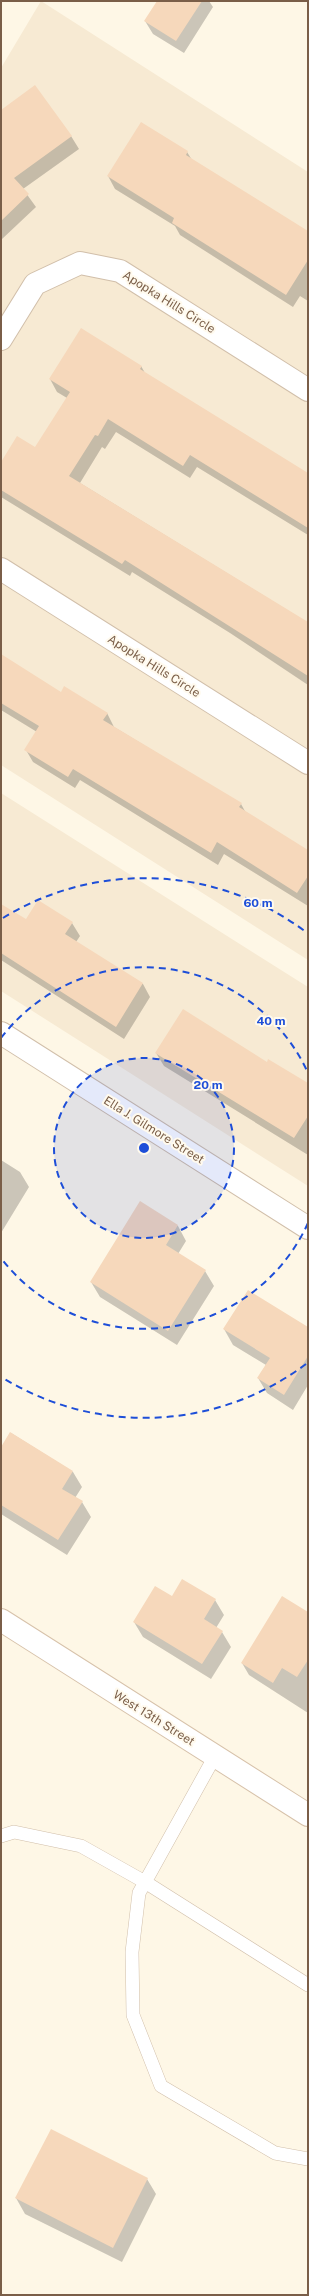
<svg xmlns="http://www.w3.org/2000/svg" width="309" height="2296" font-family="'Public Sans',sans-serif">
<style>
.residential{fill:#f7ead3}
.shadow{fill:#0003}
.building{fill:#f6d8bb}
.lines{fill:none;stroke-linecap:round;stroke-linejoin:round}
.lane-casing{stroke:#d1bfaa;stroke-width:14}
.street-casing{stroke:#d1bfaa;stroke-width:24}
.secondary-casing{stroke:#d7c2aa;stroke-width:24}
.lane{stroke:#fff;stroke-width:13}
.street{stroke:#fff;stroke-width:22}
.secondary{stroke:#fff;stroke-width:22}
.ring{fill:none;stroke:#1d4ed8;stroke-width:2;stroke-dasharray:7 5}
.labels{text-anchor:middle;stroke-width:4;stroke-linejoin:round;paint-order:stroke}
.street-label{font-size:12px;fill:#7a5e48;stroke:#fffaee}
.centre{fill:#1d4ed8;stroke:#fffaee;stroke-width:2}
.ring-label{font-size:12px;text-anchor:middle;font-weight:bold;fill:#1d4ed8;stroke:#fffaee;stroke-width:4;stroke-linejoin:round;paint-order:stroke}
</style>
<rect width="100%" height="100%" fill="#fef7e6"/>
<path class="residential" d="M41 1 308 172V960L1 765V68Z
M1 793 308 987V1186L1 991Z"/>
<path class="shadow" d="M158 1H209L213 7 184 53 153 34 145 21Z
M1 111 71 136 79 149 23 189 36 207 1 240Z
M187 152 192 160 308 232V301L300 296 293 307 180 235 175 226 115 189 108 176Z
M141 366 145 373 308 479V535L197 467 190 478 116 432 105 449 102 447 80 483 308 623V685L230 633 132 572 130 576 1 497V464L36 449 67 398 57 392 50 379Z
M1 656 61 693 107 713 114 727 241 804 246 813 308 851V906L224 854 218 865 80 780 75 788 33 762 26 750 37 732 1 710Z
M1 905 26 921 72 923 80 936 76 942 143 984 150 997 124 1039 1 960Z
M156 1053 267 1063 308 1084V1155L164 1066Z
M1 1160 20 1172 29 1187 1 1233Z
M141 1203 178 1226 186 1241 178 1254 205 1271 214 1286 177 1345 100 1297 91 1282Z
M308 1328V1385L293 1410 267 1393 258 1378 266 1365 233 1345 224 1329Z
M11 1433 73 1472 82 1487 75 1498 82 1502 91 1517 67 1555 1 1514V1449Z
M172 1597 215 1600 224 1615 216 1628 222 1632 231 1647 211 1679 143 1637 134 1622Z
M308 1613V1713L249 1675 242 1663Z
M147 2179 156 2194 122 2262 25 2214 16 2198Z"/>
<path class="building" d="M157 1H202L176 41 144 21Z
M35 85 72 136 14 178 29 194 1 221V110Z
M141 122 188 151 186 155 308 231V260L286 295 172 223 174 218 107 176Z
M81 328 142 366 140 369 308 473V528L190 455 183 466 108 419 98 436 95 435 69 476 308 622V676L125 560 122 564 1 490V462L17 436 35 447 70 392 49 379Z
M1 654 61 692 64 686 108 713 103 720 242 803 239 807 308 850V876L297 893 217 842 211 853 73 769 68 777 24 750 39 726 1 703Z
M38 900 73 922 65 934 143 983 116 1027 1 953V904L26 919Z
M183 1009 267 1062 268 1059 308 1083V1116L294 1138 155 1053Z
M140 1201 178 1225 166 1245 206 1270 168 1331 90 1282Z
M248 1290 308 1327V1356L284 1395 257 1378 270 1358 223 1329Z
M10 1432 73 1471 62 1489 83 1501 58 1540 1 1505V1447Z
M182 1579 216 1599 204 1619 223 1631 202 1664 133 1622 155 1586 172 1596Z
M282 1596 308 1612V1660L297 1677 282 1668 273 1683 241 1663Z
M51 2129 148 2178 113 2248 15 2198Z"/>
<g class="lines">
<defs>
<path id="lane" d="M215 1756 139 1893 132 1952 133 2015 161 2086 275 2153 308 2159
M1 1836 14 1832 81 1846 145 1882 308 1985"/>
<path id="street" d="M1 339 35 284 80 263 120 271 308 390
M1 569 308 763
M1 1033 308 1228"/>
<path id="secondary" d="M1 1620 308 1815"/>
</defs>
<use href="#lane" class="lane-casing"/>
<use href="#street" class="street-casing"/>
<use href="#secondary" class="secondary-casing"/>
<use href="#lane" class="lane"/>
<use href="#street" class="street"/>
<use href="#secondary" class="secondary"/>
</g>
<circle cx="144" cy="1148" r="90" fill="#1d4ed8" fill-opacity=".12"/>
<g class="ring">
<circle cx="144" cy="1148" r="90"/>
<path d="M308 1223A180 180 0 0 1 1 1258M1 1038A180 180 0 0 1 308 1073"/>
<path d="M306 1364A270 270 0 0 1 3 1378M3 918A270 270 0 0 1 306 932"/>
</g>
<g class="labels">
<g class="street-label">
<text transform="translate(169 302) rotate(32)" y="4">Apopka Hills Circle</text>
<text transform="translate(154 666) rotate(32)" y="4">Apopka Hills Circle</text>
<text transform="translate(154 1130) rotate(32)" y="4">Ella J. Gilmore Street</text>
<text transform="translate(154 1718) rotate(32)" y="4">West 13th Street</text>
</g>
</g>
<circle cx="144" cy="1148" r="6" class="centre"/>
<g class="ring-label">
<text x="258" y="907">60 m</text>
<text x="271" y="1025">40 m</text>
<text x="208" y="1089">20 m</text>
</g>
<rect width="309" height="2296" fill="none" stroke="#7a5e48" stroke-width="4"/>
</svg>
